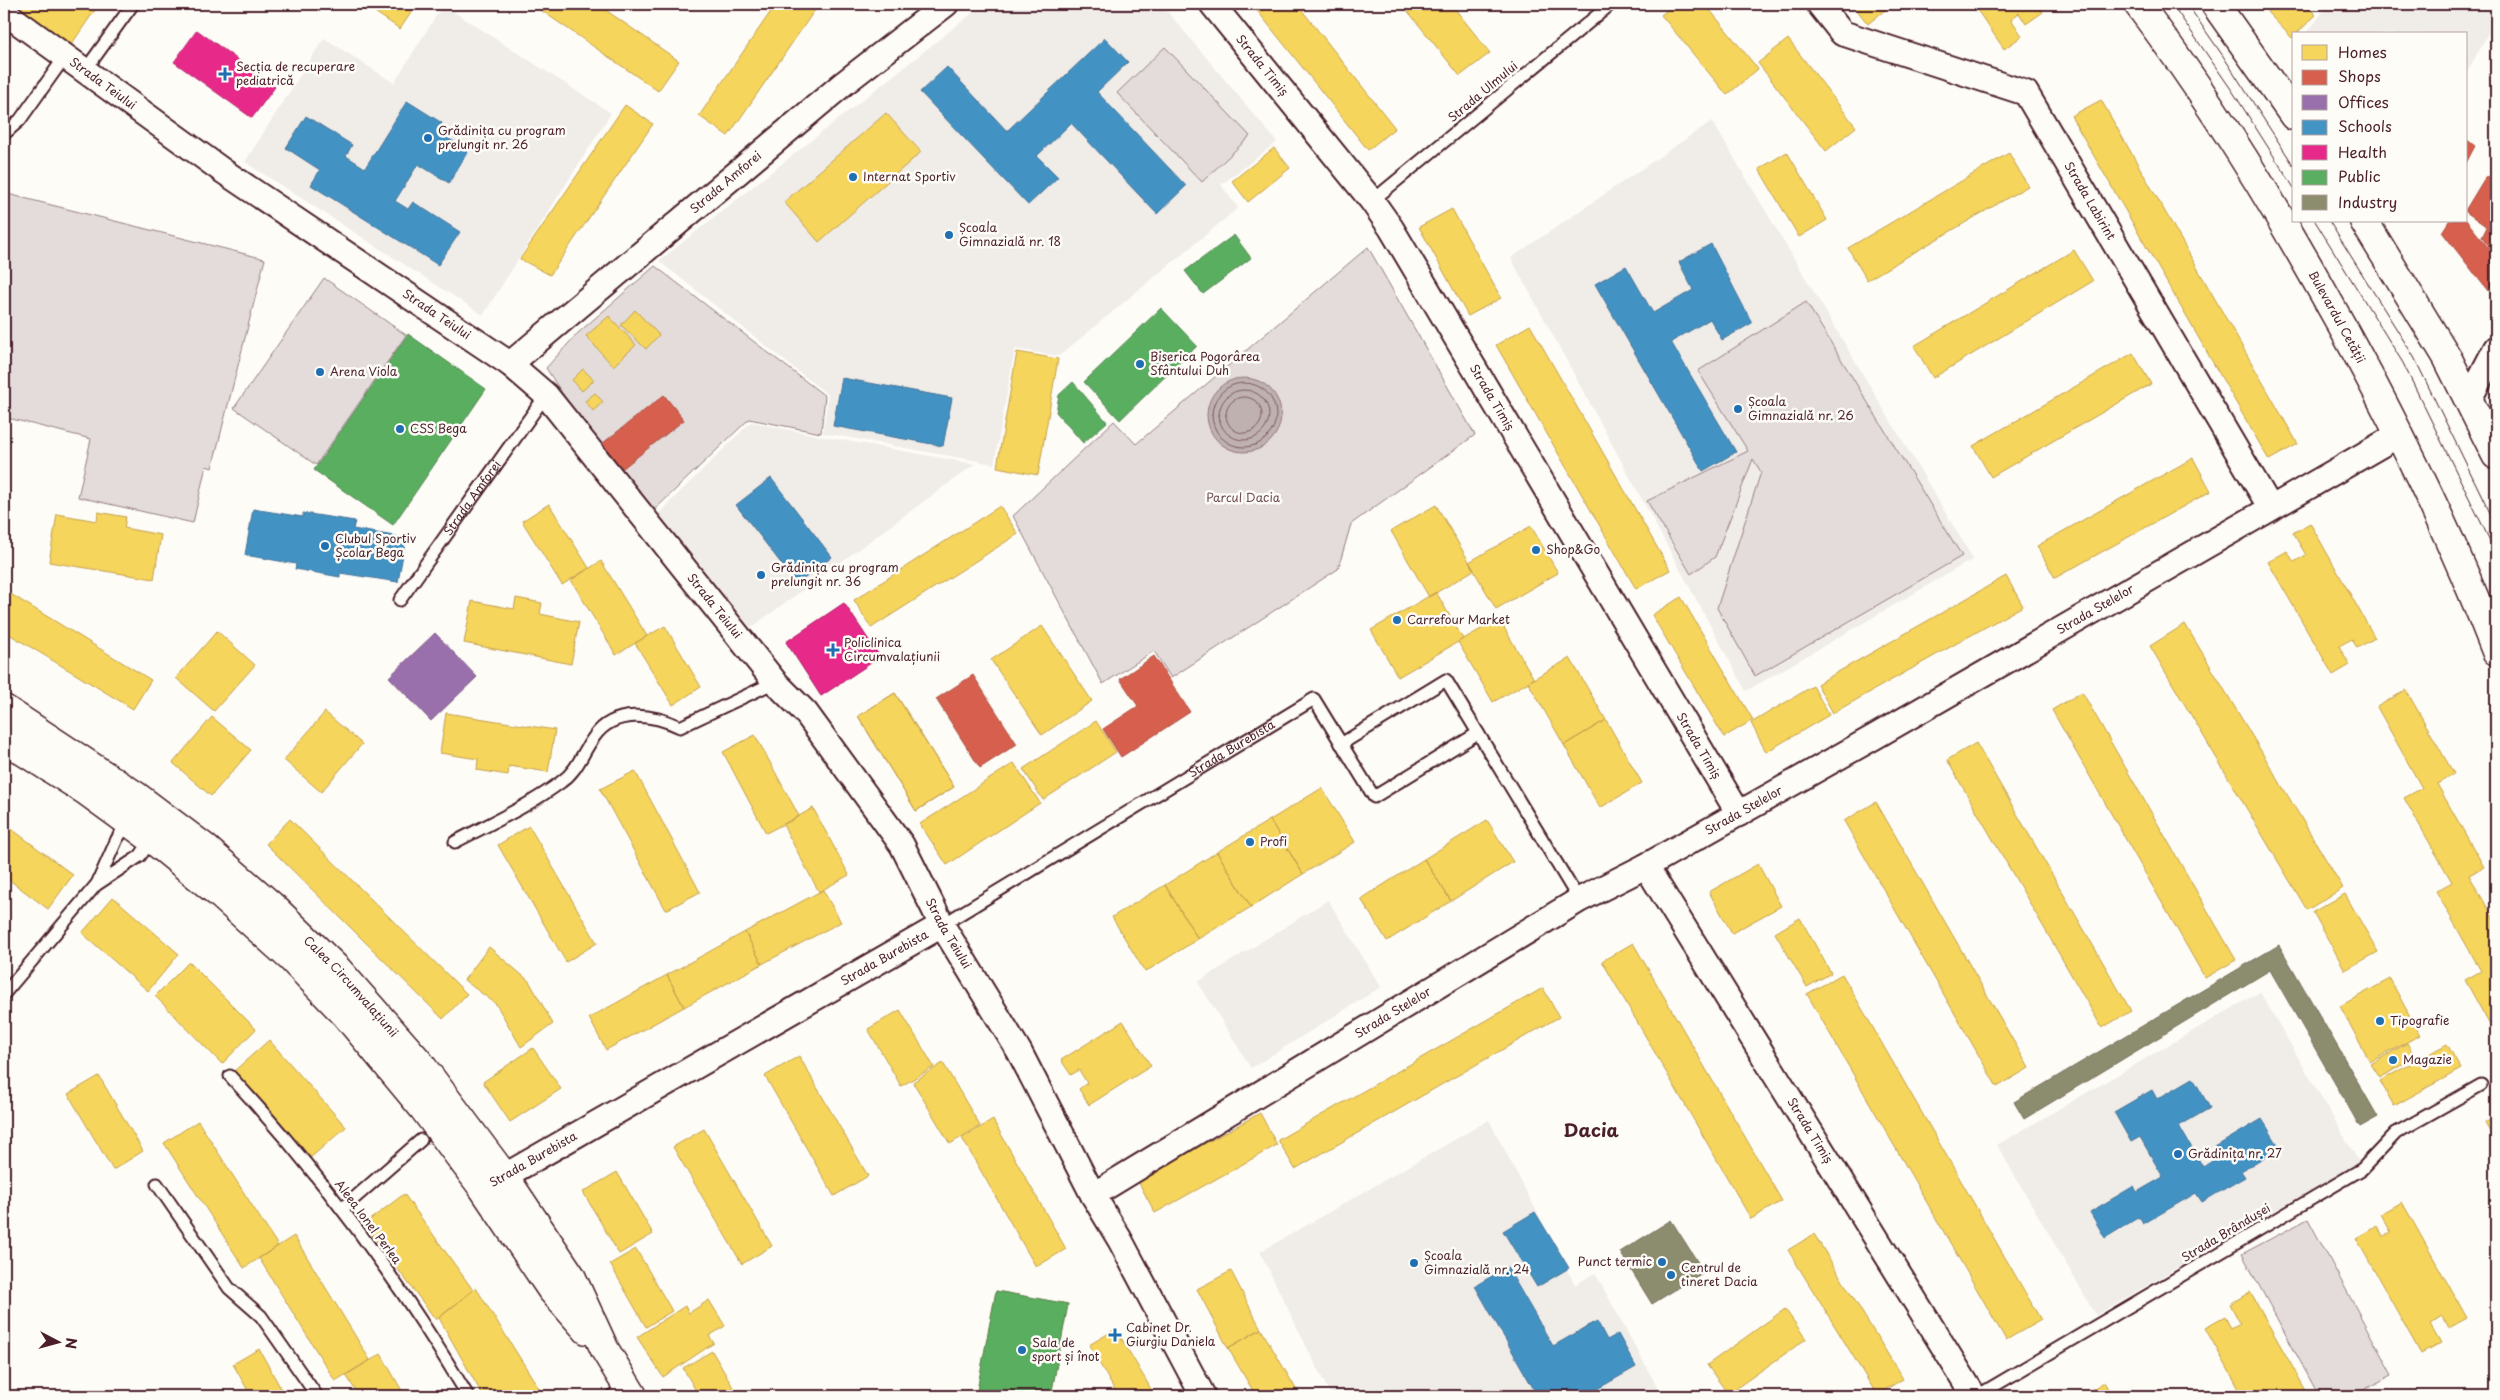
<svg xmlns="http://www.w3.org/2000/svg" width="2500" height="1400" font-family="'Playpen Sans',sans-serif">
<style>
.built{fill:#f0ece8}
.green{fill:#e3dcda;stroke:#967e82}
.water{fill:#c0b1b1;stroke:#91777b}
.homes{fill:#f6d55c;stroke:#c29e4d}
.shops{fill:#d6604d;stroke:#ac4c43}
.offices{fill:#9970ab;stroke:#815885}
.schools{fill:#4393c3;stroke:#457095}
.health{fill:#e7298a;stroke:#b8266e}
.public{fill:#5aae61;stroke:#558351}
.industry{fill:#8c8c6e;stroke:#786b5a}
.lines{fill:none;stroke-linecap:round;stroke-linejoin:round}
.shore{stroke:#795961;stroke-width:1}
.lane-casing{stroke:#4a1f2b;stroke-width:15}
.street-casing{stroke:#4a1f2b;stroke-width:28}
.secondary-casing{stroke:#4a1f2b;stroke-width:31}
.primary-casing{stroke:#4a1f2b;stroke-width:31}
.lane{stroke:#fdfcf7;stroke-width:11}
.street{stroke:#fdfcf7;stroke-width:24}
.secondary{stroke:#fdfcf7;stroke-width:28}
.primary{stroke:#fdfcf7;stroke-width:28}
.tram{stroke:#4a1f2b;stroke-width:1}
.poi-dot{fill:#1f6fb2;stroke:#fdfcf7;stroke-width:2}
.labels{text-anchor:middle;stroke-width:5;stroke-linejoin:round;paint-order:stroke}
.street-label{font-size:12px;fill:#4a1f2b;stroke:#fdfcf7}
.poi-label{font-size:12px;fill:#4a1f2b;stroke:#fdfcf7;text-anchor:start}
.park-label{font-size:12px;fill:#704e57;stroke:#fdfcf7}
.district-label{font-size:18px;font-weight:bold;fill:#4a1f2b;stroke:#fdfcf7}
</style>
<rect width="100%" height="100%" fill="#fdfcf7"/>
<filter id="ink" filterUnits="userSpaceOnUse"><feTurbulence type="fractalNoise" baseFrequency=".02" numOctaves="2"/><feDisplacementMap in="SourceGraphic" scale="10" xChannelSelector="R" yChannelSelector="G"/><feConvolveMatrix kernelMatrix="1 2 1 2 8 2 1 2 1" color-interpolation-filters="sRGB"/></filter>
<g filter="url(#ink)">
<path class="built" d="M984 4H1161L1277 142 1221 185 1238 208 1059 356 1015 349 994 464 823 433 828 395 659 261Z
M2328 4H2496V19L2466 74V34H2307Z
M443 5 611 113 483 315 245 162 324 38 394 83Z
M1712 121 1973 559 1746 691 1511 258Z
M751 422 820 436 975 464 745 632 653 519Z
M1328 900 1381 987 1251 1068 1198 982Z
M2260 992 2359 1162 2096 1315 1997 1145Z
M1489 1120 1575 1285 1595 1273 1662 1396H1331L1260 1252Z"/>
<path class="green" d="M1165 47 1250 136 1202 182 1117 93Z
M4 193 265 259 212 468 206 466 193 523 78 497 91 439 4 417Z
M1368 247 1475 435 1351 524 1338 569 1171 678 1154 651 1103 684 1013 516 1114 421 1136 444Z
M655 266 825 396 821 433 749 419 650 514 587 432 546 368 578 333Z
M324 278 406 335 316 465 234 408Z
M1806 302 1962 556 1755 676 1717 608 1761 472 1753 459 1715 557 1691 574 1647 501 1748 451 1698 371Z
M2308 1219 2392 1375 2352 1396H2319L2242 1254Z"/>
<path class="water" d="M1207 415a37 37 0 1 1 74 0a37 37 0 1 1-74 0Z"/>
<path class="homes" d="M8 4H99L71 45Z
M363 4H417L400 29Z
M532 4H597L679 61 658 91Z
M776 4H819L728 136 699 116Z
M1252 4H1297L1395 128 1368 150Z
M1402 4H1451L1490 53 1460 76Z
M1548 4H1562L1554 11Z
M1675 4H1705L1758 69 1727 95 1661 15Z
M1852 4H1892L1868 24Z
M1973 4H2038L2043 12 2026 24 2019 13 2011 19 2022 36 2004 49Z
M2276 4H2305L2316 15 2292 38 2267 12Z
M1788 39 1856 127 1826 151 1758 63Z
M2101 100 2298 444 2269 460 2071 116Z
M625 105 653 124 550 275 520 259Z
M886 113 921 152 819 242 784 202Z
M1274 148 1290 168 1248 202 1232 181Z
M1787 152 1827 220 1799 237 1759 169Z
M2009 153 2028 186 1867 280 1848 248Z
M1452 209 1501 298 1468 316 1419 227Z
M2074 250 2093 281 1933 378 1914 346Z
M635 310 659 335 646 349 621 325Z
M609 316 636 345 613 366 586 336Z
M1530 325 1670 570 1636 589 1496 345Z
M1017 352 1058 359 1038 475 997 467Z
M2133 353 2151 384 1991 477 1973 446Z
M583 369 594 380 582 391 572 380Z
M595 393 603 402 593 411 585 401Z
M2193 458 2211 491 2055 578 2037 546Z
M549 504 589 568 562 585 522 521Z
M1436 505 1474 570 1429 597 1391 531Z
M1000 506 1018 534 871 628 854 600Z
M98 512 126 517 124 528 161 535 154 579 49 562 57 514 97 521Z
M2310 523 2375 638 2357 648 2352 639 2339 646 2350 665 2333 675 2268 562 2287 551 2294 562 2306 555 2293 533Z
M1531 526 1558 573 1496 609 1469 562Z
M601 561 647 636 616 655 571 580Z
M2006 576 2023 606 1833 713 1817 684Z
M4 590 151 680 133 709 4 631Z
M1436 592 1463 639 1398 677 1371 630Z
M1681 597 1753 720 1724 737 1652 615Z
M516 598 542 603 540 614 579 622 571 664 464 643 472 601 514 609Z
M1499 619 1534 679 1493 702 1458 642Z
M2185 624 2343 888 2307 910 2150 646Z
M665 626 701 687 673 705 635 643Z
M1042 626 1092 701 1042 735 991 660Z
M217 631 255 665 214 711 176 678Z
M1570 658 1606 720 1564 745 1528 682Z
M1813 686 1829 715 1766 752 1751 723Z
M2406 690 2454 774 2437 784 2484 867 2469 875 2496 923V1036L2465 980 2481 971 2436 891 2452 882 2404 798 2422 788 2377 707Z
M2082 692 2236 960 2205 978 2052 710Z
M895 693 954 787 916 811 858 716Z
M895 693 954 787 916 811 858 716Z
M325 712 362 744 321 792 284 760Z
M446 713 555 730 548 772 509 766 508 775 477 770 478 759 440 753Z
M212 717 251 750 211 796 173 763Z
M1606 720 1642 783 1600 808 1564 745Z
M1096 721 1116 752 1043 800 1023 769Z
M755 735 799 816 766 833 723 752Z
M1976 743 2131 1011 2102 1028 1947 760Z
M1014 763 1040 803 947 865 920 824Z
M635 771 700 892 666 910 600 789Z
M1322 788 1355 842 1303 874 1270 820Z
M1876 802 2029 1068 1997 1087 1844 821Z
M813 808 849 875 819 892 783 825Z
M290 819 467 994 443 1019 266 844Z
M1270 820 1303 874 1251 907 1217 852Z
M1487 820 1513 862 1451 901 1424 859Z
M529 826 597 943 566 962 498 845Z
M9 827 73 875 48 909 4 876V834Z
M1217 852 1251 907 1198 939 1165 885Z
M1424 859 1451 901 1387 941 1361 899Z
M1758 864 1781 906 1732 933 1709 892Z
M1165 885 1198 939 1145 972 1112 917Z
M823 890 841 922 762 964 745 932Z
M2345 894 2378 952 2345 970 2313 912Z
M113 897 179 954 148 991 82 933Z
M1800 918 1831 973 1807 987 1775 933Z
M745 932 762 964 684 1007 667 975Z
M1633 943 1782 1201 1751 1219 1602 961Z
M489 947 529 981 553 1024 521 1047 496 1004 464 980Z
M189 962 256 1029 222 1064 155 996Z
M1842 974 2041 1320 2006 1340 1807 994Z
M667 975 684 1007 606 1050 589 1018Z
M2390 979 2420 1035 2370 1062 2340 1006Z
M1543 988 1559 1017 1295 1169 1278 1140Z
M900 1010 934 1067 901 1086 868 1029Z
M1123 1021 1151 1066 1089 1105 1079 1089 1087 1083 1079 1070 1071 1075 1061 1060Z
M269 1040 346 1127 309 1159 233 1072Z
M2407 1043 2415 1057 2380 1078 2371 1064Z
M2447 1044 2461 1069 2394 1106 2380 1081Z
M533 1048 561 1089 510 1122 483 1082Z
M799 1056 868 1176 834 1196 765 1076Z
M943 1063 980 1126 950 1144 913 1082Z
M99 1076 143 1151 113 1170 68 1094Z
M1260 1113 1277 1145 1155 1213 1138 1181Z
M2496 1116V1143L2485 1123Z
M993 1120 1066 1249 1036 1267 962 1138Z
M198 1121 278 1246 244 1268 164 1143Z
M704 1129 772 1246 742 1264 673 1147Z
M617 1172 653 1234 619 1254 583 1192Z
M404 1194 473 1290 436 1320 364 1224Z
M2402 1202 2467 1318 2449 1328 2443 1316 2430 1324 2441 1343 2421 1354 2356 1238 2377 1226 2383 1237 2391 1232 2381 1214Z
M1814 1234 1903 1379 1877 1395 1788 1250Z
M294 1236 370 1360 335 1381 259 1258Z
M636 1249 672 1311 646 1327 610 1264Z
M1231 1271 1261 1329 1228 1348 1197 1289Z
M476 1288 540 1390 530 1396H483L439 1318Z
M996 1291 1068 1304 1051 1396H976Z
M2250 1292 2309 1396H2243L2205 1328 2225 1317 2231 1328 2240 1323 2230 1304Z
M709 1300 725 1326 709 1336 714 1343 663 1377 637 1337 685 1306 689 1313Z
M1785 1309 1806 1339 1728 1394 1707 1365Z
M1116 1329 1155 1396H1118L1089 1345Z
M1261 1329 1296 1389 1284 1396H1256L1228 1348Z
M259 1349 285 1396H251L233 1364Z
M712 1351 738 1396H699L683 1368Z
M381 1354 405 1396H359L346 1375Z
M2104 1382 2112 1396H2084L2083 1395Z"/>
<path class="shops" d="M2466 139 2475 146 2466 163Z
M2486 176 2496 182V255L2482 237 2487 227 2466 212V209Z
M2466 220 2496 257V278L2488 291 2442 232 2449 221Z
M664 395 684 420 618 472 598 447Z
M1154 656 1190 712 1121 757 1103 729 1138 706 1120 679Z
M973 675 1017 744 980 768 936 699Z"/>
<path class="offices" d="M435 633 477 677 431 721 389 677Z"/>
<path class="schools" d="M1105 38 1128 62 1097 92 1186 186 1157 214 1071 123 1037 156 1058 177 1028 205 920 92 947 67 1007 131Z
M407 101 442 123 437 131 468 151 449 183 418 164 395 201 408 209 413 202 460 232 438 265 311 185 320 170 286 148 306 116 352 145 346 156 365 168Z
M1711 244 1752 323 1722 340 1710 319 1671 342 1736 452 1703 471 1595 284 1626 266 1653 313 1693 290 1679 262Z
M842 378 952 398 943 446 833 426Z
M771 478 832 557 797 584 736 505Z
M253 509 303 517V513L355 521 353 529 406 538 398 582 340 573V577L295 569 296 564 245 555Z
M2193 1078 2210 1108 2179 1126 2203 1167 2220 1156 2215 1147 2262 1119 2280 1148 2241 1171 2245 1177 2202 1202 2196 1193 2143 1224 2139 1217 2105 1238 2090 1212 2134 1186 2137 1192 2163 1177 2140 1137 2131 1142 2114 1112 2152 1090 2157 1099Z
M1535 1212 1569 1268 1537 1287 1503 1231Z
M1507 1267 1553 1346 1597 1321 1607 1340 1618 1334 1636 1367 1585 1396H1530L1536 1393 1475 1286Z"/>
<path class="health" d="M197 30 275 87 252 118 174 62Z
M844 603 880 657 821 696 786 642Z
M844 603 880 657 821 696 786 642Z"/>
<path class="public" d="M1234 235 1251 258 1203 294 1185 271Z
M1161 308 1197 346 1120 420 1084 382Z
M408 334 486 389 393 525 314 470Z
M1073 382 1107 422 1083 443 1056 412 1059 395Z
M996 1291 1068 1304 1051 1396H976Z"/>
<path class="industry" d="M2279 945 2378 1117 2360 1127 2270 970 2024 1119 2014 1102Z
M1671 1220 1704 1272 1652 1304 1620 1252Z"/>
<g class="lines">
<path class="shore" d="M1212 415a32 32 0 1 1 64 0a32 32 0 1 1-64 0Z
M1219 415a25 25 0 1 1 50 0a25 25 0 1 1-50 0Z
M1226 415a18 18 0 1 1 36 0a18 18 0 1 1-36 0Z"/>
<defs>
<g id="lane">
<path d="M84 72 133 4"/>
<path d="M4 134 20 120 64 58"/>
<path d="M1372 201 1611 4"/>
<path id="s1" d="M400 600 546 395"/>
<path d="M1341 744 1446 680 1579 900"/>
<path d="M455 842C491 823 529 806 561 782 578 770 582 753 594 737 614 708 653 714 680 727L775 682"/>
<path d="M97 884 117 839 129 821"/>
<path id="s2" d="M942 925 1314 699 1374 797 1478 733"/>
<path d="M4 994 96 885 140 856 152 839"/>
<path d="M230 1076C320 1173 400 1282 468 1396"/>
<path d="M157 1184 229 1288 261 1316 317 1396"/>
<path d="M342 1209 421 1140"/>
<path d="M611 1396 628 1388"/>
<path d="M1977 1396 2362 1169 2396 1133 2481 1085"/>
</g>
<g id="street">
<path id="s3" d="M1212 4 1372 201 1391 228 1739 814"/>
<path id="s4" d="M1819 4 1842 33 2026 93 2270 507"/>
<path id="s5" d="M4 12 223 171 510 364 546 395 775 682 806 713 902 845 942 925 1019 1051 1093 1195 1120 1240 1203 1396"/>
<path id="s6" d="M510 364 843 84 946 4"/>
<path d="M2469 400 2496 348"/>
<path id="s7" d="M1646 866 1974 1396"/>
<path id="s8" d="M489 1185 942 925"/>
<path id="s9" d="M1093 1195 1579 900 1646 866 1876 736 2400 434"/>
</g>
<g id="secondary">
<path id="s10" d="M2138 4C2207 95 2268 194 2324 294 2389 409 2448 527 2496 651"/>
<path d="M2215 4 2294 116"/>
<path d="M2364 221 2447 357 2496 455"/>
</g>
<g id="primary">
<path id="s11" d="M4 709 136 796 205 848 274 908 338 970 418 1061 504 1176 571 1276 605 1350 633 1396"/>
<path d="M4 739 86 791 152 839 222 896 290 957 346 1015 424 1109 483 1188 551 1289 587 1330"/>
</g>
</defs>
<use href="#lane" class="lane-casing"/>
<use href="#street" class="street-casing"/>
<use href="#secondary" class="secondary-casing"/>
<use href="#primary" class="primary-casing"/>
<use href="#lane" class="lane"/>
<use href="#street" class="street"/>
<use href="#secondary" class="secondary"/>
<use href="#primary" class="primary"/>
<path class="tram" d="M2172 4 2233 92 2294 188
M2187 4 2223 56 2294 166
M2315 221 2403 363 2496 553
M2329 221 2414 357 2496 525"/>
</g>
</g>
<g class="poi-dot">
<path d="M222.5 66.5h5v5h5v5h-5v5h-5v-5h-5v-5h5z"/>
<circle cx="428" cy="138" r="5"/>
<circle cx="853" cy="177" r="5"/>
<circle cx="949" cy="235" r="5"/>
<circle cx="1140" cy="364" r="5"/>
<circle cx="320" cy="372" r="5"/>
<circle cx="1738" cy="409" r="5"/>
<circle cx="400" cy="429" r="5"/>
<circle cx="325" cy="546" r="5"/>
<circle cx="1536" cy="550" r="5"/>
<circle cx="761" cy="575" r="5"/>
<circle cx="1397" cy="620" r="5"/>
<path d="M830.5 642.5h5v5h5v5h-5v5h-5v-5h-5v-5h5z"/>
<circle cx="1250" cy="842" r="5"/>
<circle cx="2380" cy="1021" r="5"/>
<circle cx="2393" cy="1060" r="5"/>
<circle cx="2178" cy="1154" r="5"/>
<circle cx="1662" cy="1262" r="5"/>
<circle cx="1414" cy="1263" r="5"/>
<circle cx="1671" cy="1275" r="5"/>
<path d="M1112.5 1327.5h5v5h5v5h-5v5h-5v-5h-5v-5h5z"/>
<circle cx="1022" cy="1350" r="5"/>
</g>
<g class="labels">
<g class="street-label">
<text dy="4" stroke="none"><textPath href="#s3" startOffset="79">Strada Timiș</textPath></text>
<text dy="4" stroke="none"><textPath href="#s5" startOffset="122">Strada Teiului</textPath></text>
<text transform="translate(1483 92) rotate(-40)" y="4">Strada Ulmului</text>
<text dy="4" stroke="none"><textPath href="#s6" startOffset="282">Strada Amforei</textPath></text>
<text dy="4" stroke="none"><textPath href="#s4" startOffset="356">Strada Labirint</textPath></text>
<text dy="4" stroke="none"><textPath href="#s5" startOffset="528">Strada Teiului</textPath></text>
<text dy="4" stroke="none"><textPath href="#s10" startOffset="371">Bulevardul Cetății</textPath></text>
<text dy="4" stroke="none"><textPath href="#s3" startOffset="484">Strada Timiș</textPath></text>
<text dy="4" stroke="none"><textPath href="#s1" startOffset="125">Strada Amforei</textPath></text>
<text dy="4" stroke="none"><textPath href="#s5" startOffset="934">Strada Teiului</textPath></text>
<text dy="4" stroke="none"><textPath href="#s9" startOffset="1161">Strada Stelelor</textPath></text>
<text dy="4" stroke="none"><textPath href="#s3" startOffset="889">Strada Timiș</textPath></text>
<text dy="4" stroke="none"><textPath href="#s2" startOffset="339">Strada Burebista</textPath></text>
<text dy="4" stroke="none"><textPath href="#s9" startOffset="756">Strada Stelelor</textPath></text>
<text dy="4" stroke="none"><textPath href="#s5" startOffset="1338">Strada Teiului</textPath></text>
<text dy="4" stroke="none"><textPath href="#s8" startOffset="456">Strada Burebista</textPath></text>
<text dy="4" stroke="none"><textPath href="#s11" startOffset="446">Calea Circumvalațiunii</textPath></text>
<text dy="4" stroke="none"><textPath href="#s9" startOffset="351">Strada Stelelor</textPath></text>
<text dy="4" stroke="none"><textPath href="#s7" startOffset="311">Strada Timiș</textPath></text>
<text dy="4" stroke="none"><textPath href="#s8" startOffset="51">Strada Burebista</textPath></text>
<text transform="translate(368 1222) rotate(53)" y="4">Aleea Ionel Perlea</text>
<text transform="translate(2226 1233) rotate(-31)" y="4">Strada Brândușei</text>
</g>
<g class="poi-label">
<text x="236" y="71">Secția de recuperare<tspan x="236" dy="14">pediatrică</tspan></text>
<text x="438" y="135">Grădinița cu program<tspan x="438" dy="14">prelungit nr. 26</tspan></text>
<text x="863" y="181">Internat Sportiv</text>
<text x="959" y="232">Școala<tspan x="959" dy="14">Gimnazială nr. 18</tspan></text>
<text x="1150" y="361">Biserica Pogorârea<tspan x="1150" dy="14">Sfântului Duh</tspan></text>
<text x="330" y="376">Arena Viola</text>
<text x="1748" y="406">Școala<tspan x="1748" dy="14">Gimnazială nr. 26</tspan></text>
<text x="410" y="433">CSS Bega</text>
<text x="335" y="543">Clubul Sportiv<tspan x="335" dy="14">Școlar Bega</tspan></text>
<text x="1546" y="554">Shop&amp;Go</text>
<text x="771" y="572">Grădinița cu program<tspan x="771" dy="14">prelungit nr. 36</tspan></text>
<text x="1407" y="624">Carrefour Market</text>
<text x="844" y="647">Policlinica<tspan x="844" dy="14">Circumvalațiunii</tspan></text>
<text x="1260" y="846">Profi</text>
<text x="2390" y="1025">Tipografie</text>
<text x="2403" y="1064">Magazie</text>
<text x="2188" y="1158">Grădinița nr. 27</text>
<text x="1424" y="1260">Școala<tspan x="1424" dy="14">Gimnazială nr. 24</tspan></text>
<text x="1652" y="1266" text-anchor="end">Punct termic</text>
<text x="1681" y="1272">Centrul de<tspan x="1681" dy="14">tineret Dacia</tspan></text>
<text x="1126" y="1332">Cabinet Dr.<tspan x="1126" dy="14">Giurgiu Daniela</tspan></text>
<text x="1032" y="1347">Sala de<tspan x="1032" dy="14">sport și înot</tspan></text>
</g>
<g class="park-label">
<text x="1243" y="502">Parcul Dacia</text>
</g>
<g class="district-label">
<text x="1591" y="1137">Dacia</text>
</g>
</g>
<rect width="2500" height="1400" fill="none" stroke="#fdfcf7" stroke-width="20"/>
<rect x="10" y="10" width="2480" height="1380" fill="none" stroke="#4a1f2b" stroke-width="2" filter="url(#ink)"/>
<rect x="2292" y="32" width="175" height="190" fill="#fdfcf7" stroke="#b5a4a5"/>
<rect x="2302" y="45" width="25" height="15" fill="#f6d55c" stroke="#b5a4a5"/>
<text x="2338" y="58" font-size="15" fill="#4a1f2b">Homes</text>
<rect x="2302" y="70" width="25" height="15" fill="#d6604d" stroke="#b5a4a5"/>
<text x="2338" y="82" font-size="15" fill="#4a1f2b">Shops</text>
<rect x="2302" y="95" width="25" height="15" fill="#9970ab" stroke="#b5a4a5"/>
<text x="2338" y="108" font-size="15" fill="#4a1f2b">Offices</text>
<rect x="2302" y="120" width="25" height="15" fill="#4393c3" stroke="#b5a4a5"/>
<text x="2338" y="132" font-size="15" fill="#4a1f2b">Schools</text>
<rect x="2302" y="145" width="25" height="15" fill="#e7298a" stroke="#b5a4a5"/>
<text x="2338" y="158" font-size="15" fill="#4a1f2b">Health</text>
<rect x="2302" y="170" width="25" height="15" fill="#5aae61" stroke="#b5a4a5"/>
<text x="2338" y="182" font-size="15" fill="#4a1f2b">Public</text>
<rect x="2302" y="195" width="25" height="15" fill="#8c8c6e" stroke="#b5a4a5"/>
<text x="2338" y="208" font-size="15" fill="#4a1f2b">Industry</text>
<g transform="translate(58 1342) rotate(96)" stroke="#fdfcf7" stroke-width="4" paint-order="stroke">
<path d="M0-4L9 19L0 12L-9 19Z" fill="#4a1f2b"/>
<text y="-8" font-size="14" font-weight="bold" text-anchor="middle" fill="#4a1f2b">N</text>
</g>
</svg>
